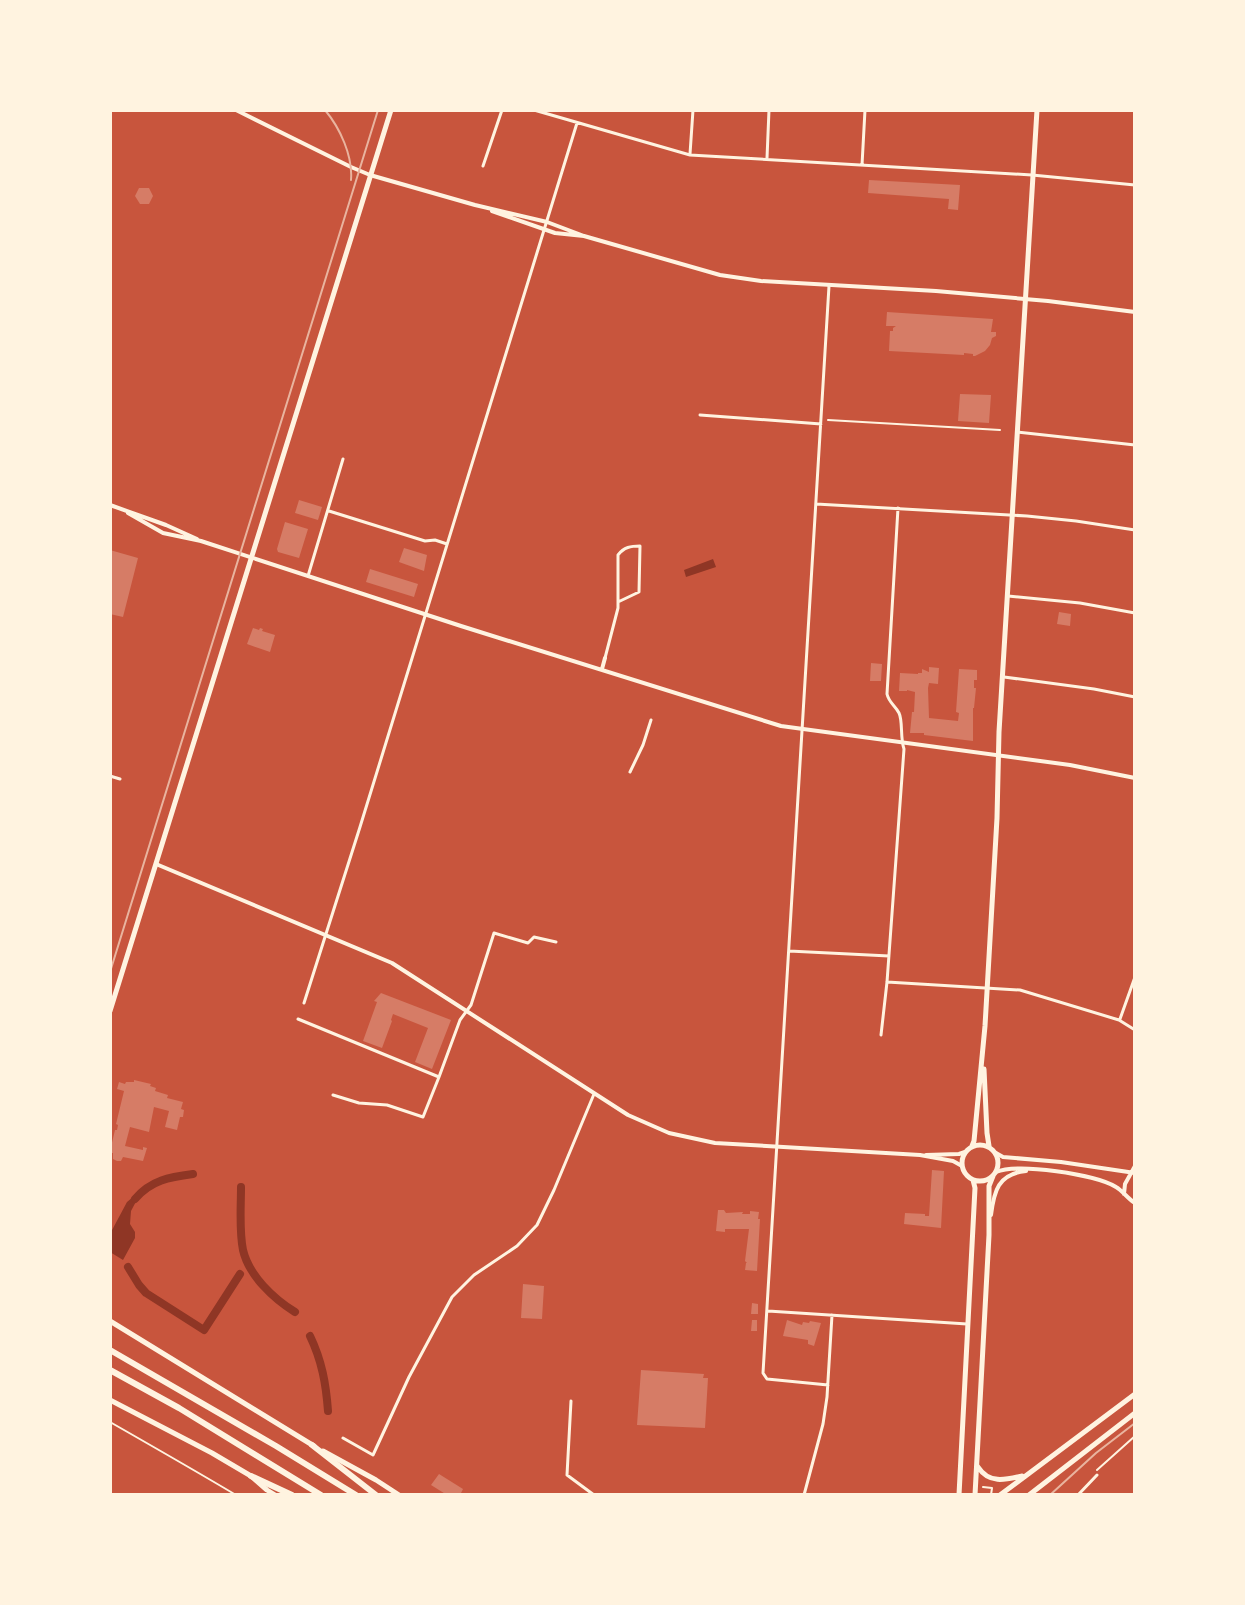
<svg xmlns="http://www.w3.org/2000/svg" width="1245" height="1605" font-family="'Noto Sans',sans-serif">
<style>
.water{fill:#8f3625}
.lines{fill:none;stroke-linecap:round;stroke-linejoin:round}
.canal{stroke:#8f3625;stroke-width:8}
.building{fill:#d67c66}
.path{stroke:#fff3e0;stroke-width:2}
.minor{stroke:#fff3e0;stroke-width:3}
.tertiary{stroke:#fff3e0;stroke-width:4}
.secondary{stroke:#fff3e0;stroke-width:5}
.motorway{stroke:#fff3e0;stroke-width:6}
.tram{stroke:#e9b49f;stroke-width:2}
</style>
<rect width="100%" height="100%" fill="#c8553d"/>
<path class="water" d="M713 559 716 567 686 577 684 570Z
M139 1192 140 1194 131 1211 130 1224 135 1232V1238L123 1260 110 1252 111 1232 127 1202Z"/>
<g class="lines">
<path class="canal" d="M241 1187C241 1207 239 1230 243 1250 249 1276 274 1299 295 1312
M135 1199C151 1180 170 1177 193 1174
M128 1267 139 1285 146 1293 204 1330 240 1274
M310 1336C322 1361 326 1384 328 1411"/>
</g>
<path class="building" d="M869 180 960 185 958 210 948 209 949 199 868 193Z
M139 188H149L153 196 149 204H140L135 196Z
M887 312 993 319 991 332H996V336L992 338 990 345 985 351 975 356H973V354L964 353V355L889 351 890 331H893V328L896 326H886Z
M960 394 991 395 989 423 958 421Z
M299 500 322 507 318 520 295 513Z
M285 522 308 529 299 558 278 552 277 549Z
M404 548 427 555 424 571 399 562Z
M110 550 138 558 123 617 110 614Z
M370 569 418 584 414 597 366 582Z
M1059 612 1071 614 1070 626 1057 624Z
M253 628 259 630 260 628 263 629 262 631 275 635 270 652 247 644Z
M871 663 882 664 881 681H870Z
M929 667 939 668 938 684 929 683 928 688 929 718 958 721 959 713 956 712 959 669 977 670V680H974V688H976L974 708H973V741L924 735V733H910L912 712H914L915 692 907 690V691H899L900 673 918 674V673H922V669L929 672Z
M381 993 451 1020 432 1069 415 1062 428 1028 393 1014 391 1020 392 1021 382 1048 363 1041 377 1002 374 1001Z
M134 1080 151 1084 150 1086 156 1088 155 1091 168 1095 167 1098 183 1102 181 1109 184 1110 183 1117H180L177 1130 165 1127 169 1111 154 1107 149 1132 130 1127 125 1146 143 1150V1147L147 1148 143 1161 123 1157 121 1161H117L113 1159V1153H110V1151L115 1130H117L118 1125 116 1124 124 1091 117 1089 119 1082 125 1084 126 1082H134Z
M932 1170 944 1171 941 1228 904 1224 905 1213 925 1214V1216H929Z
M718 1210H724L726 1213 743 1212 742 1214H750V1211L759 1212 758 1219H760L757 1271 745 1270 746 1263H747L745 1261 749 1229H725V1232L716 1231Z
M523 1284 544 1286 542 1319 521 1318Z
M752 1303 758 1304V1314H751Z
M752 1320H757V1331H751Z
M787 1320 802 1325 803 1322 809 1323 810 1321 821 1323 814 1346 808 1344V1340L783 1336Z
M641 1370 704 1374 703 1378H708L705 1428 637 1425Z
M439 1474 463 1489 460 1495H447L431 1485Z"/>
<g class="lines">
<path class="path" d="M828 420 1000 430
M110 1422C152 1446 194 1470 236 1495
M1097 1470 1135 1436
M983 1487 992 1488 991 1495"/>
<path class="minor" d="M534 110 690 155 1032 175 1135 185
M690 154 693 110
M767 158 769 110
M862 165 865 110
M483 166 502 110
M700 415 821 424
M1017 432 1135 445
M816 504 1027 516 1076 521 1135 530
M329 511 425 541 435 540 447 544
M308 576 343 459
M1008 596 1080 603 1135 613
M605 658 618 608V602L639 592 640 546C631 546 624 547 618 555V602
M1004 677 1094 689 1135 697
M630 772 643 745 651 720
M110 776 120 779
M789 951 889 956
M887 982 1020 990 1119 1020 1135 1030
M304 1003 360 827 577 123
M298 1019 439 1077 460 1020 471 1005 494 933 528 943 534 937 556 942
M1120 1019 1135 977
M881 1035 887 982 904 749C900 738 903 721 899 713 895 705 889 703 887 694L898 508
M333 1095 359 1103 387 1105 423 1117 439 1077
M768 1311 967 1324
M828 1385 767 1379 763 1373 829 286
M571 1401 567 1475 594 1495
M343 1438 373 1455 409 1377 452 1297 474 1275 517 1246 537 1225 554 1190 594 1094
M804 1495 823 1424 827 1397 832 1315
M1078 1495 1097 1475"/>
<path class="tertiary" d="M236 110 351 167 370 175 475 205 547 222 584 236 720 275 761 281 936 291 1048 301 1135 312
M492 211 555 233 584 236
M110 505 166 525 197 539
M128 513 163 533 201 541 461 626 781 726 1070 765 1135 778
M602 669 605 658
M156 864 392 963 628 1115 669 1133 715 1143 920 1155 953 1161 962 1166
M996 1153 1003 1157 1061 1162 1135 1173
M926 1155 959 1154 965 1152
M996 1172C1018 1163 1095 1174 1116 1187 1123 1191 1128 1199 1135 1203
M1124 1194 1125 1184 1135 1166
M991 1215C994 1191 998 1174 1026 1171"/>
<path class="secondary" d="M110 1011 391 110
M984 1069 987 1133 989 1146
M962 1163a18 18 0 1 1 36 0a18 18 0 1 1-36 0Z
M972 1146 974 1141 985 1026 997 818 999 732 1037 110
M110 1321 314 1446
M110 1400 212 1453 251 1476 267 1490 275 1495
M323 1451 376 1480 399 1495
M978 1467C989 1484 1005 1480 1022 1476
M959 1495 975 1188 973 1180
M975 1495 989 1235V1186L993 1176
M1000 1495 1135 1394
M1029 1495 1135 1413"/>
<path class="motorway" d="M110 1350 276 1446 356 1495
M110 1370 179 1408 321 1495
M312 1445 376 1495
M251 1476 292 1495"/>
<path class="tram" d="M325 110C340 128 353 156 351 180
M110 972 378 110
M1050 1495 1096 1453 1135 1423"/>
</g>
<rect width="1245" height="1605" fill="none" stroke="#fff3e0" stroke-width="224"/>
</svg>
